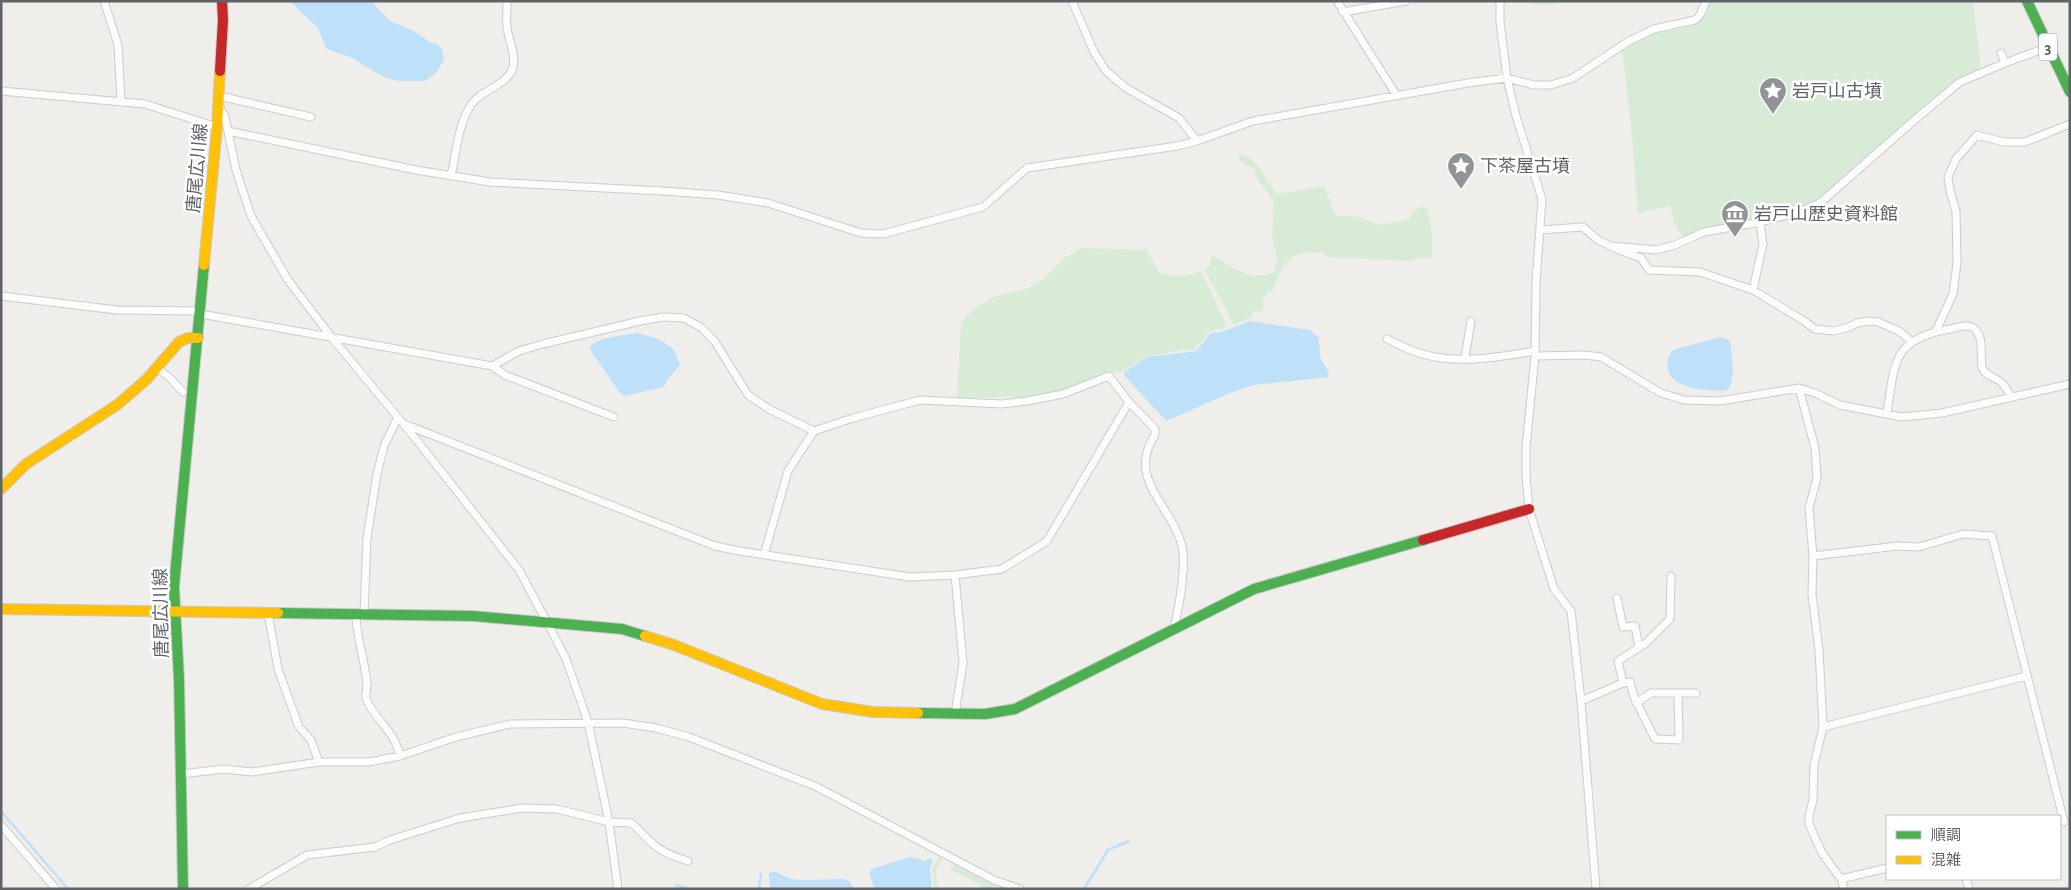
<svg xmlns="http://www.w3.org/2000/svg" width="2071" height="890" font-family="'Alegreya Sans','Noto Sans JP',sans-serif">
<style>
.green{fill:#d8ebd6}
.water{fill:#bfe0f9}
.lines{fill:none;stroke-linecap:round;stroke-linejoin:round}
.stream{stroke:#bfe0f9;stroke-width:2.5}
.street-casing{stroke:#cbcccc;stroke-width:9}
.fast-casing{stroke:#cacacb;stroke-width:12}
.slow-casing{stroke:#cacacb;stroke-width:12}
.jam-casing{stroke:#cacacb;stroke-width:12}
.street{stroke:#fdfcfc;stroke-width:7}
.fast{stroke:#4caf50;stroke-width:10}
.slow{stroke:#ffc107;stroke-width:10}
.jam{stroke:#c62828;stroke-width:10}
.labels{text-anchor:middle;stroke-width:5;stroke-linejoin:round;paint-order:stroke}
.shield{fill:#fff;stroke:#8f9295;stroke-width:1}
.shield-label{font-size:16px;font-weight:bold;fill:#5f6368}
.poi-label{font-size:18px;fill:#5f6368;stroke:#fff;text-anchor:start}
.street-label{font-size:18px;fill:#5f6368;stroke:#fff}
</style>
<rect width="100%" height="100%" fill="#efeeea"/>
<path class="green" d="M1521 1H1570C1554 6 1537 6 1521 1Z
M1709 1H1973L1981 70 1962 78 1947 87 1817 202C1797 210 1778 217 1757 220 1730 225 1710 226 1685 237 1674 229 1673 219 1671 206L1638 213 1631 125 1622 51C1630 46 1640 38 1649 35 1671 27 1706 33 1709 1Z
M1238 154C1258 154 1265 183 1278 194L1324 186 1335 215 1360 217 1378 225 1408 220 1414 211 1421 206 1427 209C1432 226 1434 243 1431 260L1422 257 1411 261 1326 257 1324 252C1284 252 1287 261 1271 293L1266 292 1267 296 1261 300 1264 307 1261 312 1255 310 1250 318 1234 325 1205 270 1210 266V260L1212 256C1235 266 1247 283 1274 272 1282 257 1271 246 1272 231 1272 222 1275 212 1273 203 1269 190 1256 183 1254 169L1240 161Z
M1081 248 1147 250 1159 273C1175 276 1187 278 1201 271L1227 326 1223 329 1210 331 1194 350H1180L1146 357 1122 372H1109L1077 384 1062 392 1026 397 957 398 961 323 972 311 993 297 1026 289 1045 278 1063 259Z
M941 855 944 857 936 870 938 889H934L932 868Z
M955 863 1008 889H981V885L951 870Z"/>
<path class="water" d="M289 1H371L390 21 412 30 430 42 438 45 442 49 444 60 436 73 425 81H398L384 77 350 57 327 49 317 27Z
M1250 321 1310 330 1318 337 1321 359 1328 371 1329 377 1254 385 1230 393 1166 421 1124 375V372L1148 357 1196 351 1211 333 1221 332Z
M638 333 661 340 674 350 680 364C676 373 666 377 664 387L624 396 620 393 589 348C598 336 624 336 638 333Z
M1721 337 1730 341C1732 354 1736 379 1728 390 1711 392 1671 389 1668 369 1666 361 1668 356 1673 350Z
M910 857 926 861 928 858 933 860 930 869 932 889H875L869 874 871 869Z
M776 872 790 879 803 880 844 879 849 881 854 889H770L769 873Z"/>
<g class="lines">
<path class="stream" d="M1 811 68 889
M675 889 677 885 689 889
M759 889 761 874
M1084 889 1108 850 1129 841"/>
<defs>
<path id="street" d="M104 1 118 45 121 101
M1072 1 1094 52 1106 71 1126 88 1179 118 1197 141
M1337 1 1397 96
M1500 1V21L1507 78 1516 116 1542 199 1536 282 1535 356 1526 447V476L1529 509 1554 589 1571 611 1581 701 1596 889
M1343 12 1406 1
M2001 53 2005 63
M1 91 145 104 217 127
M219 96 311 117
M219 105 225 117 236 170 251 216 288 280 332 338 415 438 519 570 547 622 566 659 588 722 609 822 618 889
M228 131 416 170 490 182 663 191 718 195 768 203 861 233 883 234 983 207 1027 168 1177 146 1197 141 1253 121 1468 83 1507 78 1534 85H1551L1573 78 1629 41 1654 29 1695 20 1700 15 1706 1
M451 176C456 154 458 124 471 105 481 89 508 86 513 67 516 54 509 41 507 28 506 20 507 10 507 1
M1540 230 1583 227 1598 240 1619 250 1641 258 1649 270 1700 272 1753 290 1804 321 1815 329 1834 331 1849 327 1857 323 1868 321 1878 322 1899 331 1912 342
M1611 246 1656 250 1675 245 1704 232 1760 222 1800 212 1820 203 1918 117 1960 82 2005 63 2048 47
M1753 290 1763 244 1760 222
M1 296 117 310 201 311
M201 314 492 366 519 351 543 344 640 321 663 317 684 318 702 328 715 342 748 395 769 409 814 431
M1936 331 1953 294 1957 263 1956 211 1950 191 1948 177 1956 159 1977 135 2004 142H2025L2070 124
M1387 339C1405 348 1422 356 1442 358 1472 362 1505 356 1535 351
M1535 356 1584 355 1601 357 1661 393 1684 400 1720 401 1799 388 1815 393 1840 405 1902 417 1942 413 2070 384
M1465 358 1471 321
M492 366 505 375 614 417
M157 368 170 378 183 392
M1799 388 1815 448 1817 478 1809 508 1813 556 1812 595 1819 650 1823 727 1814 765 1813 800 1809 816V824L1822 853 1841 879 1844 889
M1887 413C1895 362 1892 339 1950 329 1958 327 1970 323 1976 330 1984 340 1980 355 1982 367 1984 376 1996 377 2002 383 2006 387 2008 392 2011 396
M404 424 715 546 740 551 910 577 955 575 1002 569 1047 541 1129 402
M764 555 788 471 814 431 853 418 920 400 1002 404 1027 401 1063 394 1109 376 1129 402 1155 429V435C1124 481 1178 510 1183 552 1185 576 1179 605 1174 629
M1813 556 1897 546 1919 547 1963 534 1992 536 2064 822
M955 575 963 663 955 714
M1617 598 1623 627 1635 626 1639 647
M268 613 278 669 299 727 311 740 319 762
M356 614C356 638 365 660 367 684 367 690 364 697 368 703 378 722 396 734 400 756
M364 615 367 538 377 474 384 446 398 417
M1623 683 1630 682 1634 697 1655 739 1679 740 1678 694
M1581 701 1623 683 1618 661 1646 643 1670 619 1671 576
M1636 703 1651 693H1696
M1823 727 2027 676
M181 774 224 769 252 772 319 762H369L400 756 456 737 510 724 623 723 656 728 689 737 815 786 994 880 1020 889
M1 825 56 889
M1841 879 1887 868
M1966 879 1969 889
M249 889 307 855 375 847 390 840 460 818 522 808 557 809 609 822 632 823C653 845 658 852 688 861"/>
<path id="fast" d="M2027 1 2070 92
M278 613 473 616 622 629 645 636
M918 713 985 714 1015 709 1254 589 1423 540
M183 889 179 679 174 587 204 265"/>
<path id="slow" d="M204 265 217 127 220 71
M1 489 26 464 117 405 146 380 179 342 188 338H198
M1 609 278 613
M645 636 674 645 822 704 873 712 918 713"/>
<path id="jam" d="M220 71 223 20 222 1
M1423 540 1529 509"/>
</defs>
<use href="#street" class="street-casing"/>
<use href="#fast" class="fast-casing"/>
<use href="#slow" class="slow-casing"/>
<use href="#jam" class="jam-casing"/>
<use href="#street" class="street"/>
<use href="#fast" class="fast"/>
<use href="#slow" class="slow"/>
<use href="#jam" class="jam"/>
</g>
<defs>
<symbol id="sight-pin" viewBox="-11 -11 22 30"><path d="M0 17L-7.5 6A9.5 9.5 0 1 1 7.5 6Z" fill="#919496" stroke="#fff"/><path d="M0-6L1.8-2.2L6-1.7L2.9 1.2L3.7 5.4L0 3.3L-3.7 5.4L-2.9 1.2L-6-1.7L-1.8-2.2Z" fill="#fff"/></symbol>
<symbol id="museum-pin" viewBox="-11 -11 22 30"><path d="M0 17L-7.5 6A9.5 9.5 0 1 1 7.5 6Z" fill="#919496" stroke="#fff"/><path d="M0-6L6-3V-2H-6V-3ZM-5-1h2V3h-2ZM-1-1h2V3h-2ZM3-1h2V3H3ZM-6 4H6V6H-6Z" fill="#fff"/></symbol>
</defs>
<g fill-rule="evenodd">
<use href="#sight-pin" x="1757" y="75" width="32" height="43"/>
<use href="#sight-pin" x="1445" y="150" width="32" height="43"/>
<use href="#museum-pin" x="1719" y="198" width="32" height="43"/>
</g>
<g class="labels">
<rect class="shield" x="2039" y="33.5" width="18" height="27" rx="4"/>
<g class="shield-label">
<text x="2048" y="53">3</text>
</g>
<g class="poi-label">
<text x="1792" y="97">岩戸山古墳</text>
<text x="1480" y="172">下茶屋古墳</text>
<text x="1754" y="220">岩戸山歴史資料館</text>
</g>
<g class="street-label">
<text transform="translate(197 168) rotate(-85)" y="6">唐尾広川線</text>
<text transform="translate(161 613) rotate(-91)" y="6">唐尾広川線</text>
</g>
</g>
<rect width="2071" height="890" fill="none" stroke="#5f6368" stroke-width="5"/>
<rect x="1886" y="815" width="175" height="65" fill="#ffffff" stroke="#bfc1c3"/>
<rect x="1896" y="831" width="25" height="8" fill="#4caf50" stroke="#bfc1c3"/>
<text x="1931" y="840" font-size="15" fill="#5f6368">順調</text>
<rect x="1896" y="856" width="25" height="8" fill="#ffc107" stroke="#bfc1c3"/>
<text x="1931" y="865" font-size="15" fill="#5f6368">混雑</text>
</svg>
